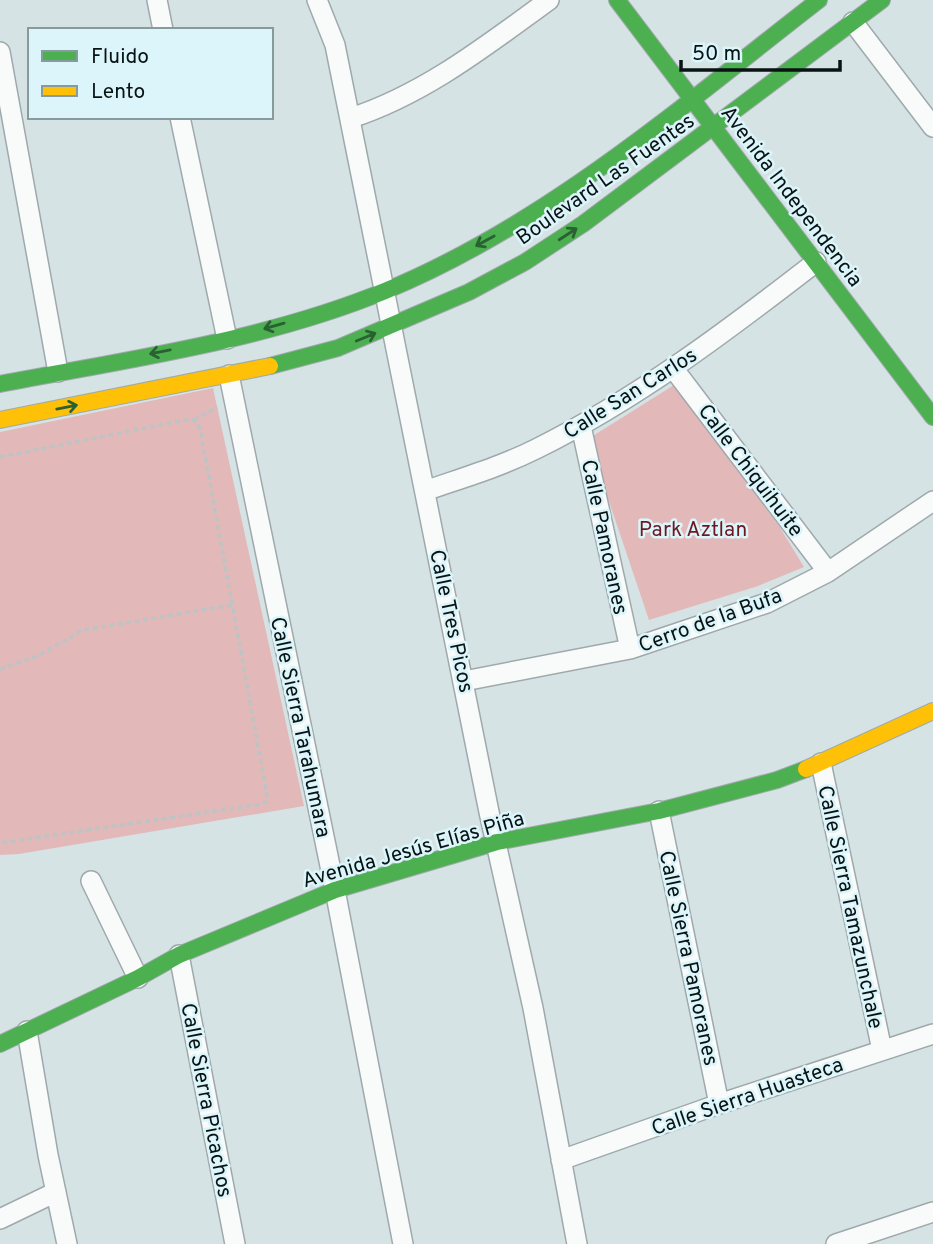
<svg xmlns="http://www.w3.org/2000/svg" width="933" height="1244" font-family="Overpass,sans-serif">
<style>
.green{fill:#e3b8b9}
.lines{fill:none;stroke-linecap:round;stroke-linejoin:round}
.street-casing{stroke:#9fa9ab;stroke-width:22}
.fast-casing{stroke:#9fa9ab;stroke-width:18}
.slow-casing{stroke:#9fa9ab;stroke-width:18}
.path{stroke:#bec3c4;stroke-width:3.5;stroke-dasharray:5 3.5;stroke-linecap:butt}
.street{stroke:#f9fbfb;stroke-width:19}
.fast{stroke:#4caf50;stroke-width:16}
.slow{stroke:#ffc107;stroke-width:16}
.oneway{stroke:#2a6132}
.labels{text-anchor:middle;stroke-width:5;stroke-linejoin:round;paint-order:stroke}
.street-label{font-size:21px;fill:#091314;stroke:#dbf5fa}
.park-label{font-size:21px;fill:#6c1721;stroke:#dbf5fa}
</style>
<rect width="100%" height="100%" fill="#d5e3e5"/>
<path class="green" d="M674 385 779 526 804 567 758 586 649 620 588 439Z
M213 388 304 806 19 854 0 855V432Z"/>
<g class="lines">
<defs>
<path id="street" d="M157 0 163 30
M317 0 335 45 489 812 533 1008 577 1244
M853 22 933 127
M0 52 58 372
M180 117 227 339
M351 118C425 94 487 45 549 0
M673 368 828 572
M229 375 335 890 403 1244
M581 426 630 649
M425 491C462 478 500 467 536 449 637 399 727 331 816 262
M464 681 630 649 767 603 828 572 933 501
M821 763 882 1050
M659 811 719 1104
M91 881 138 978
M179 955 235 1244
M27 1031 48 1155 67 1244
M561 1160 719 1104 933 1034
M0 1219 56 1192
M836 1244 933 1212"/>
<path id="fast" d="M617 0 933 417
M270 366 338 348 469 292 525 262 583 224 882 0
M0 384C129 359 263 341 385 291 547 224 682 106 819 0
M0 1044 138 978 179 955 335 890 497 842 659 811 777 780 806 769"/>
<path id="slow" d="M0 420 270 366
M806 769 933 711"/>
</defs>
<use href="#street" class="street-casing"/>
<use href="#fast" class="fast-casing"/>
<use href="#slow" class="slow-casing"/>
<path class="path" d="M194 420 217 407
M0 457 185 420H194L200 428 267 795 266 802 262 804 0 843
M0 669 38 656 83 630 232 605"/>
<use href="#street" class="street"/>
<use href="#fast" class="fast"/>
<use href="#slow" class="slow"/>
</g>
<defs><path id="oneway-shaft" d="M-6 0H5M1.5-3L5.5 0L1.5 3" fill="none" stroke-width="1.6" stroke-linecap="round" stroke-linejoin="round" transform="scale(1.75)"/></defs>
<g class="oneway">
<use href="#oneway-shaft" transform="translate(568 234) rotate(-33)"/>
<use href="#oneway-shaft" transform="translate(485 241) rotate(151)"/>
<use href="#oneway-shaft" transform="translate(274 326) rotate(164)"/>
<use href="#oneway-shaft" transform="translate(366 337) rotate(-22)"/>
<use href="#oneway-shaft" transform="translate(160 352) rotate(169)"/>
<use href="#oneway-shaft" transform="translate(67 407) rotate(-11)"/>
</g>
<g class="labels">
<g class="street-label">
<text transform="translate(605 179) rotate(-35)" y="7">Boulevard Las Fuentes</text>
<text transform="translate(792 196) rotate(53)" y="7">Avenida Independencia</text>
<text transform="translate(630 393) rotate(-32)" y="7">Calle San Carlos</text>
<text transform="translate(751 470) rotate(53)" y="7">Calle Chiquihuite</text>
<text transform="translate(605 537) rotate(78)" y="7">Calle Pamoranes</text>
<text transform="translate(710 620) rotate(-20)" y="7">Cerro de la Bufa</text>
<text transform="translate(452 621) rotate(78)" y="7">Calle Tres Picos</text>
<text transform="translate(301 727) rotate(78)" y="7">Calle Sierra Tarahumara</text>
<text transform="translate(413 849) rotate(-16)" y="7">Avenida Jesús Elías Piña</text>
<text transform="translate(851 907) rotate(78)" y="7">Calle Sierra Tamazunchale</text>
<text transform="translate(689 958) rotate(78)" y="7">Calle Sierra Pamoranes</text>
<text transform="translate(747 1096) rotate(-19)" y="7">Calle Sierra Huasteca</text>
<text transform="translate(207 1100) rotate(79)" y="7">Calle Sierra Picachos</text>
</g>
<g class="park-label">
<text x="693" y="536">Park Aztlan</text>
</g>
</g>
<rect x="28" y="28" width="245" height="91" fill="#dbf5fa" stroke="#879b9e" stroke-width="2"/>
<rect x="42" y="51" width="35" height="10" fill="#4caf50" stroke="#879b9e" stroke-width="2"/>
<text x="91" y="63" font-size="21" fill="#091314">Fluido</text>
<rect x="42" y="86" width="35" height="10" fill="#ffc107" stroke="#879b9e" stroke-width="2"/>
<text x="91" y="98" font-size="21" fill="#091314">Lento</text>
<path d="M681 60v10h159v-10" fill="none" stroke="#091314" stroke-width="3.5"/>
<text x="692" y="60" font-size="21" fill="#091314" stroke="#dbf5fa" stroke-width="5" paint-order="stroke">50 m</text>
</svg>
